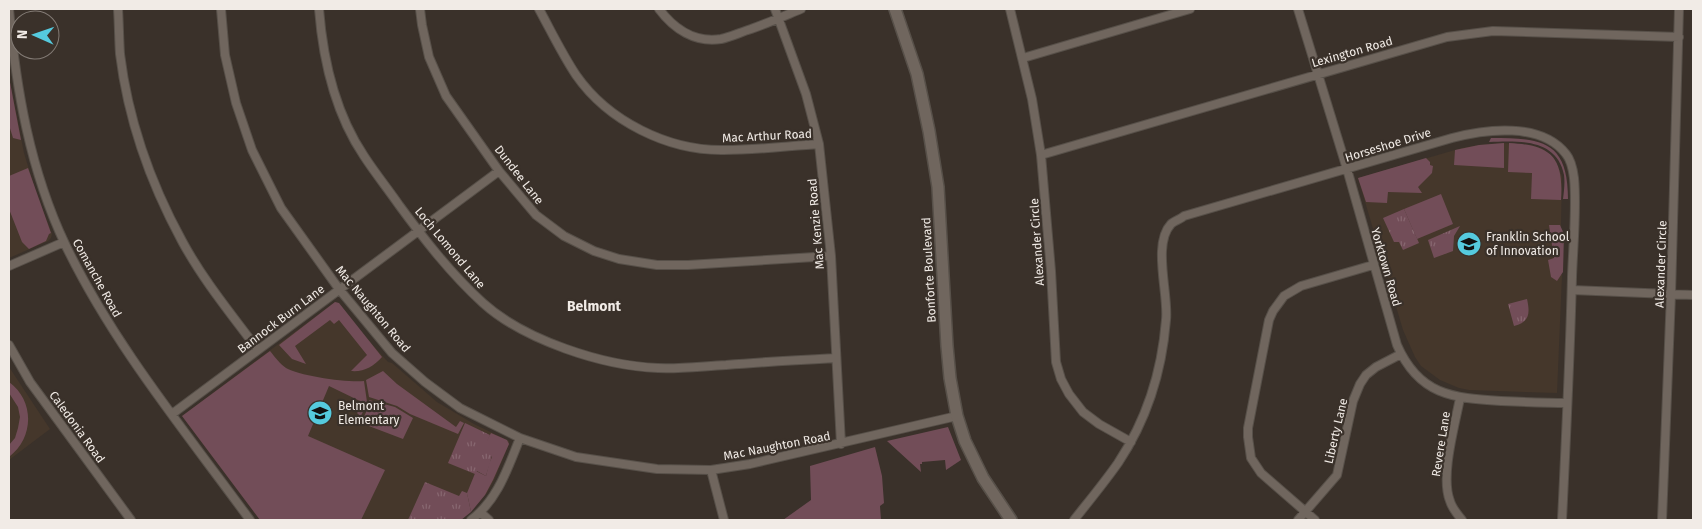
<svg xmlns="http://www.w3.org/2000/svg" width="1702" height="529" font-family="'Fira Sans',sans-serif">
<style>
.built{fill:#45372b}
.grass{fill:#724d58}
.park{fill:url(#park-tufts)}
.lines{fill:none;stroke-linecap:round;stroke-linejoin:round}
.minor-casing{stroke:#575049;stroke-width:10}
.secondary-casing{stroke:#575049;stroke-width:14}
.minor{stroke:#70665e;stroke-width:8}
.secondary{stroke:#70665e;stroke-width:11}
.labels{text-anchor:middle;stroke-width:4.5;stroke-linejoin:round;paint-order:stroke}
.street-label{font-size:12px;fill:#f1ebe6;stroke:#3a312a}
.poi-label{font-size:12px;fill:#f1ebe6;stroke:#3a312a;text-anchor:start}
.neighbourhood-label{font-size:14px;font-weight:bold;fill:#f1ebe6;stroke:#3a312a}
</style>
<defs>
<pattern id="park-tufts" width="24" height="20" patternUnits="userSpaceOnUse" patternTransform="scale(1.25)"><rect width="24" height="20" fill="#724d58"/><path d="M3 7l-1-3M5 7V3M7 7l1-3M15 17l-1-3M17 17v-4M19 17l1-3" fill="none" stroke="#876770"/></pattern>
</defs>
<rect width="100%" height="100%" fill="#3a312a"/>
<path class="built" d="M9 77 24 153 36 192 52 234 51 238 48 241 9 258Z
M1504 143 1531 145 1543 149 1554 158 1562 176 1560 274 1562 275 1557 393 1469 390 1459 388 1440 380 1421 366 1415 357 1403 330 1358 178 1462 148 1479 145Z
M335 302 339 303 359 330 388 362 392 363 437 402 474 424 509 441V444L495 478 487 493 472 510 461 520H260L182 416Z
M9 367 50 429 9 460Z"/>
<path class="grass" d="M9 77 21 140 13 138 9 125Z
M1491 138C1541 138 1568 140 1568 199H1563C1564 191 1565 183 1564 175 1557 138 1517 141 1489 142Z
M1504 143V168L1454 165 1455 150 1479 145Z
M1509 143C1551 145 1564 157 1561 200L1531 199 1532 173 1508 172Z
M1426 158 1430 162V165L1433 166 1432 173 1418 187 1422 193 1388 192 1387 203 1366 202 1358 178Z
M28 168 51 233 49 234 46 241 29 249 22 242 9 209V176Z
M1441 194 1453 224 1417 239 1404 209Z
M1549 225H1560L1564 234 1563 272 1557 281 1551 277 1548 260 1554 258Z
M335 302 339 303 382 357C373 367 364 372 351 371L367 355 339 320 334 324 330 320 295 346 306 364 292 359 279 345Z
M270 351C275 357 280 364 286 368 299 376 349 383 364 381L367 402 359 421 357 420 359 415 357 413 362 402 329 386 308 436 385 470 361 520H260L182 416Z
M383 371 397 384 456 427 460 421 464 423 458 434 410 414 397 406 369 397 366 380Z
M9 382C35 401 34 438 9 457V445L15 438 18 428 20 417 18 407 9 393Z
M369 400 395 407 413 418 403 439 361 423 368 408Z
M948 427 961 460 946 470 945 460 922 462V464H920L921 472 887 441Z
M491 433 507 440 509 444 493 480 485 495 471 512 467 493 476 471 486 476 489 464 492 457 484 446Z
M875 447 882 476 884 503 880 506 881 520H783L811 500 810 466Z"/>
<path class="park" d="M1404 209 1419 243 1403 250 1399 242H1394L1383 218Z
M1460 226 1454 236 1453 251 1434 258 1428 240Z
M1527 299C1530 313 1530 322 1514 326L1508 304Z
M465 423 490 435 485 446 492 451C492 460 488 468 486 476L477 471 475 474 448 463Z
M425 482 459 496 462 491 467 493 471 512 461 520H408Z"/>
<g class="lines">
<defs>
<path id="minor" d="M9 9C16 89 30 170 65 244 113 344 185 431 250 520
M118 9C119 24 119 39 120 54 128 119 151 184 182 241 203 280 232 315 258 350
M221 9 225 55 236 103 252 150 281 208 339 289 392 353 425 382 460 408 520 438 576 457 657 469 711 470 750 464 957 416
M319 9C323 60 335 113 364 156 375 173 388 189 399 205 424 239 451 274 483 303 524 340 603 366 658 368 681 369 704 366 726 365 763 362 799 360 836 358
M420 9 422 25 429 57 446 96 499 171 536 215 564 236 594 251 619 259 657 265H688L831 256
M539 9C551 31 562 54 576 75 608 121 668 151 724 150 756 150 788 146 819 144
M659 9C674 29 695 43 721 39 731 37 741 32 751 29 768 23 784 16 801 9
M775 9 806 94 819 144 831 256 841 444
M1010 9 1032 99 1041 155 1051 271 1056 362 1061 379 1069 394 1083 412 1099 424 1131 442
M1298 9 1347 169 1397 345C1419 395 1452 398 1501 401 1523 402 1545 403 1567 403
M1023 58 1190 9
M1041 155 1447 37 1493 31 1679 37
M9 266 64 242
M1572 290 1693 295
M9 345 30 382 131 520
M1460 398C1455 425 1440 476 1450 501 1452 508 1457 514 1462 520
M172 414 499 171
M711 470 724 520
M481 513 489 520
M471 520C498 500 508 467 520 438
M1074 520C1089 501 1104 483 1118 463 1146 421 1162 371 1166 320 1169 295 1152 244 1171 224 1174 221 1181 219 1184 216L1452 138C1486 129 1541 122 1566 154 1571 160 1573 170 1574 178 1577 209 1573 246 1572 277 1570 358 1566 439 1562 520
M1298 520 1337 475 1353 401 1360 384 1366 375 1376 367 1401 354
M1315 520 1261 473 1251 458 1248 437V428L1269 320 1273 311 1284 296 1301 286 1373 265
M1662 520 1671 294 1679 9"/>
<path id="secondary" d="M895 9 917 74 929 131 938 187 947 346 950 378 957 416 965 441 983 478 1011 520"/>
</defs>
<use href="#minor" class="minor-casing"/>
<use href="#secondary" class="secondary-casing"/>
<use href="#minor" class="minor"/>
<use href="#secondary" class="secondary"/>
</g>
<defs>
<symbol id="school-disc" viewBox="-11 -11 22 22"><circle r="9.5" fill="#55cade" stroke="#3a312a"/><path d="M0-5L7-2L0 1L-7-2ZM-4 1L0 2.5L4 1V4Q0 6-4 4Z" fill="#111"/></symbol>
</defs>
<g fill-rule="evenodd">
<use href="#school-disc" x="1455" y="230" width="28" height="28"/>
<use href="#school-disc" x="306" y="399" width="28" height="28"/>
</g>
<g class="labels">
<g class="street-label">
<text transform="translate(1352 52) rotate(-16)" y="4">Lexington Road</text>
<text transform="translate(767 136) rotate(-3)" y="4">Mac Arthur Road</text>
<text transform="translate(1388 145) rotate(-17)" y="4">Horseshoe Drive</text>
<text transform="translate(519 175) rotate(52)" y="4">Dundee Lane</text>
<text transform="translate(816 224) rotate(-95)" y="4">Mac Kenzie Road</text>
<text transform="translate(1037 242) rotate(-94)" y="4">Alexander Circle</text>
<text transform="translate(450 248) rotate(50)" y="4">Loch Lomond Lane</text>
<text transform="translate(1661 264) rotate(-88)" y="4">Alexander Circle</text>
<text transform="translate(1386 267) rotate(74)" y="4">Yorktown Road</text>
<text transform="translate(929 270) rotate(-93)" y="4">Bonforte Boulevard</text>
<text transform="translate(97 278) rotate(61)" y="4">Comanche Road</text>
<text transform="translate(373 309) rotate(50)" y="4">Mac Naughton Road</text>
<text transform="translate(281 319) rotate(-37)" y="4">Bannock Burn Lane</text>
<text transform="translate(77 427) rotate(54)" y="4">Caledonia Road</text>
<text transform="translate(1336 431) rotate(-77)" y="4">Liberty Lane</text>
<text transform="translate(1441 444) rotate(-81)" y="4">Revere Lane</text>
<text transform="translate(777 446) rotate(-11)" y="4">Mac Naughton Road</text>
</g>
<g class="poi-label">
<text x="1486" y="241">Franklin School<tspan x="1486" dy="14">of Innovation</tspan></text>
<text x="338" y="410">Belmont<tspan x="338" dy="14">Elementary</tspan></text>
</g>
<g class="neighbourhood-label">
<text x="594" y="311">Belmont</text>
</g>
</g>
<rect width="1702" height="529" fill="none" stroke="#f1ebe6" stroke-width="20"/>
<g transform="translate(35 35) rotate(272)"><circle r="24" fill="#3a312a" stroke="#837b75"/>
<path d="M0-4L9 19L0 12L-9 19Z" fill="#55cade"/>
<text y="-8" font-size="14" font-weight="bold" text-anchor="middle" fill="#f1ebe6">N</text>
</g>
</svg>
